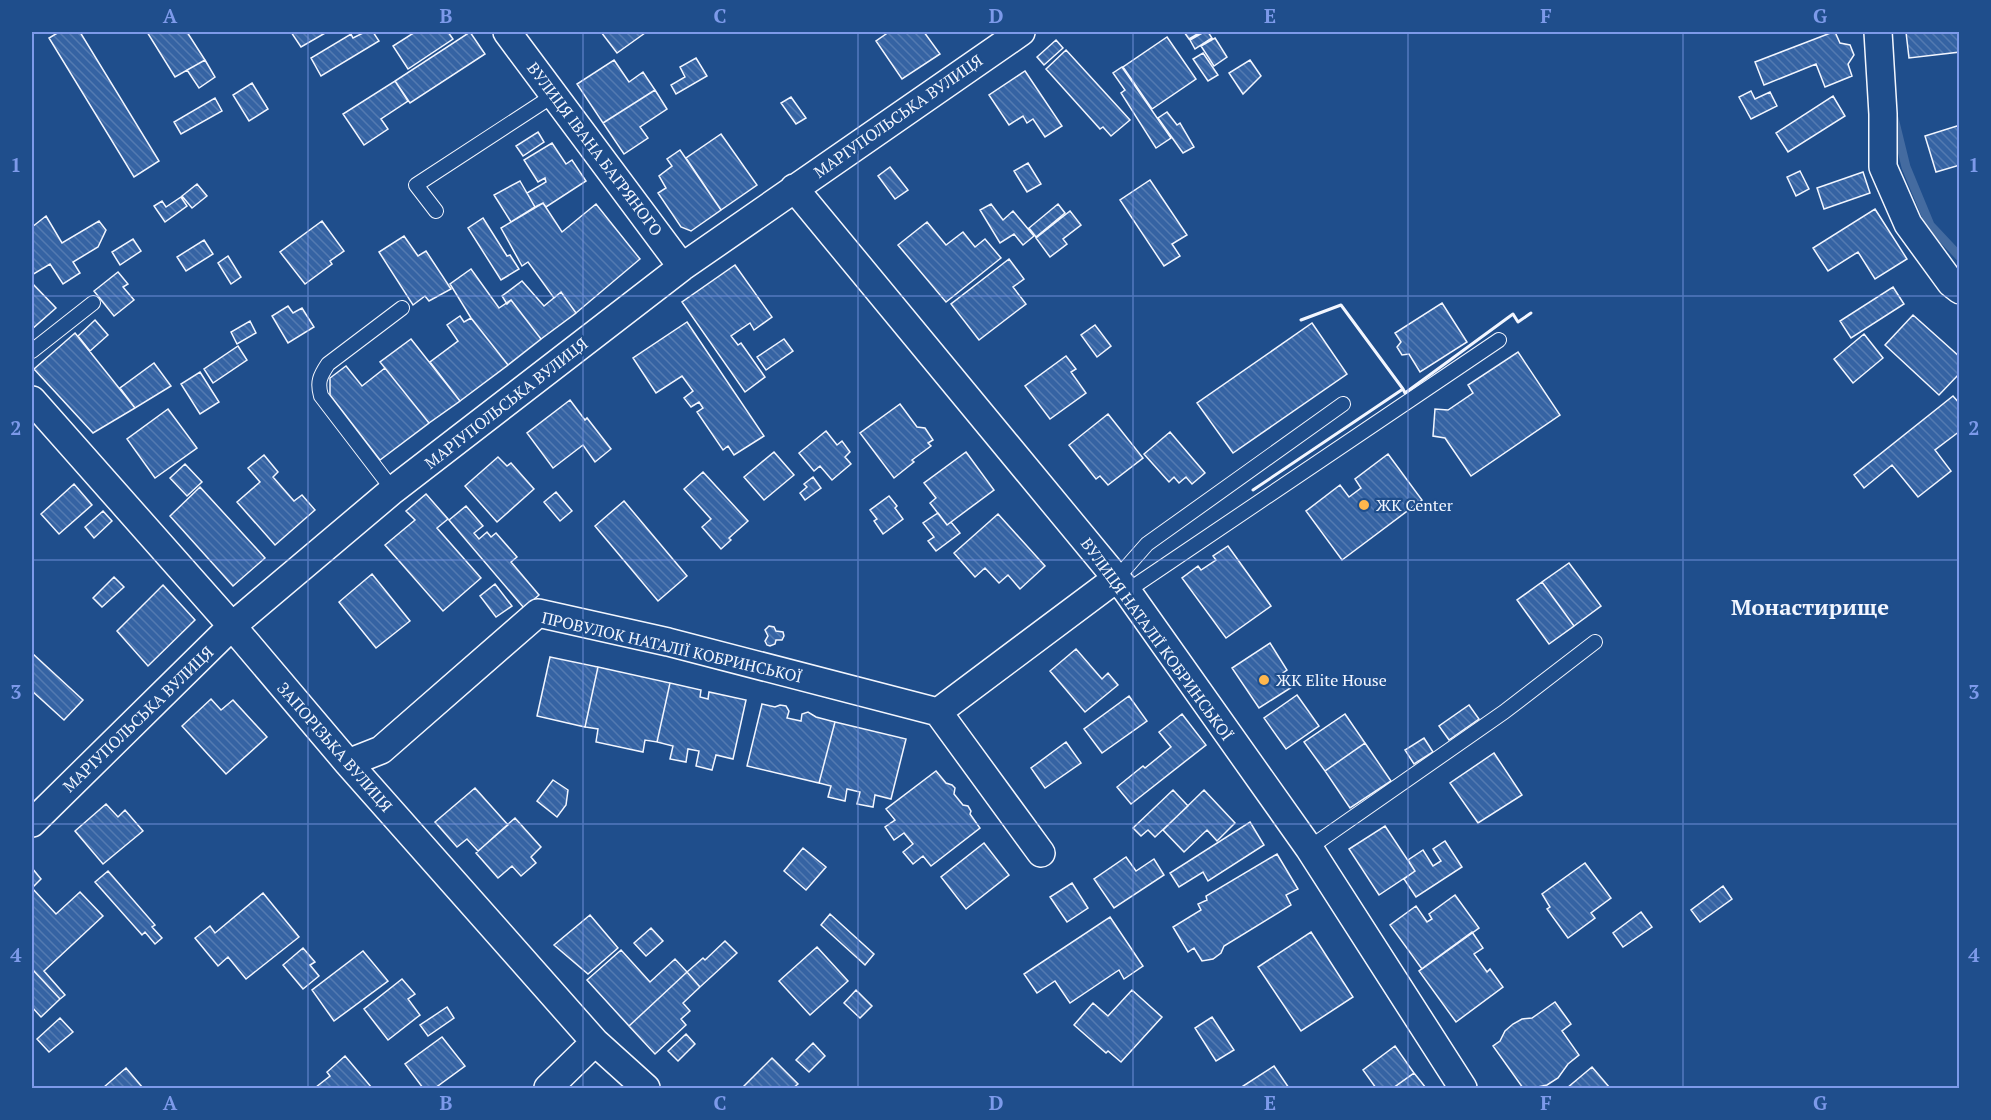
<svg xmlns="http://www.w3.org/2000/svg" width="1991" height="1120" font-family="'PT Serif',serif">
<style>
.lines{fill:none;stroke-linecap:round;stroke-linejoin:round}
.stream{stroke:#446ba0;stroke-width:9}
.building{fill:url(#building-back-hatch);stroke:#f2f6ff;stroke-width:1.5}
.service-casing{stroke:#f2f6ff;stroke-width:16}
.minor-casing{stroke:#f2f6ff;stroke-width:30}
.service{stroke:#1f4e8c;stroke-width:14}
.minor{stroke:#1f4e8c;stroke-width:27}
.wall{stroke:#f2f6ff;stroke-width:3}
.grid{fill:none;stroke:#7d9aea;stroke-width:1.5;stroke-opacity:0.55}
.poi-dot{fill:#ffb74d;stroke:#1f4e8c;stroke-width:2}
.labels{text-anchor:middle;stroke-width:4.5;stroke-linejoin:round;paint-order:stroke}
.street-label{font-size:16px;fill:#f2f6ff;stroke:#1f4e8c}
.poi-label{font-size:16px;fill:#f2f6ff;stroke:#1f4e8c;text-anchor:start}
.district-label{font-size:22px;font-weight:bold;fill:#f2f6ff;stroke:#1f4e8c}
.neatline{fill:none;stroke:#7d9aea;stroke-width:2}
.grid-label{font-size:20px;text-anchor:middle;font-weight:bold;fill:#7d9aea}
</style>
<defs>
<pattern id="building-back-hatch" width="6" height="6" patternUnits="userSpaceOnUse" patternTransform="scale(1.5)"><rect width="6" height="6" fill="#3563a3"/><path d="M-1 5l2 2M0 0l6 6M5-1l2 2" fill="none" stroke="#537ab1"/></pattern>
</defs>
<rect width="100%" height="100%" fill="#1f4e8c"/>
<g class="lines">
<path class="stream" d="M1894 118 1906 167 1930 225 1960 257"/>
</g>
<path class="building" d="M59 32H80L159 161 134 177 49 38Z
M147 32H187L205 60 175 77Z
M291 32H327L301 47Z
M365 32H373L379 41 321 76 311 58 351 34 353 38Z
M415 32H448L453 39 408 69 393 46Z
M470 32 485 54 410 103 395 81Z
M601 32H644L645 33 617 53Z
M889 32H924L940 54 902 79 876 41Z
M1184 32H1201L1189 39Z
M1204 32H1208L1212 38 1195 49 1190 40Z
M1833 32H1835L1840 43 1850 45 1854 55 1848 64 1852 76 1825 87 1816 64 1764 85 1755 62Z
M1906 32H1960V52L1909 58Z
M1167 37 1196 79 1152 109 1123 67Z
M1215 38 1227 57 1214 66 1201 46Z
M1056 40 1063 48 1044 65 1037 57Z
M1066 50 1130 120 1111 136 1103 127 1100 129 1046 69Z
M1203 53 1218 75 1208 81 1193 59Z
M696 58 707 76 676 94 671 85 685 77 680 67Z
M205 60 215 77 199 88 187 70Z
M614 60 629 82 643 72 655 90 603 123 577 84Z
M1250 60 1261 76 1243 94 1229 73Z
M1122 67 1171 138 1156 148 1121 93 1125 90 1113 73Z
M1025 71 1062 126 1045 137 1033 119 1027 123 1023 116 1009 125 989 95Z
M395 81 408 101 381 119 388 129 364 145 343 114Z
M252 83 268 109 249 121 233 95Z
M655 90 667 109 640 127 648 138 624 154 603 123Z
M1751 91 1755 99 1770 92 1777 106 1751 119 1739 97Z
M1833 96 1845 116 1788 152 1776 133Z
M791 97 806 118 796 124 781 103Z
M215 98 222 111 181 134 174 122Z
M1167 112 1177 125 1180 123 1194 147 1183 153 1158 118Z
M1960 125V165L1936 172 1925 136Z
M538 132 544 142 523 156 516 146Z
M721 134 757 185 721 210 686 158Z
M552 143 566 164 572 160 586 181 546 207 543 203 535 207 527 193 546 182 545 178 538 182 524 160Z
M680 150 721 210 691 231 681 227 658 193 666 188 659 176 672 166 667 159Z
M1028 163 1041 184 1027 192 1014 171Z
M890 167 908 190 895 199 878 176Z
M1800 171 1809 189 1796 196 1787 177Z
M1863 172 1870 193 1824 209 1817 188Z
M1150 180 1187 235 1172 244 1180 256 1164 266 1120 200Z
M520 181 535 207 511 222 494 195Z
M197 184 207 196 192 208 182 196Z
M181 197 187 206 165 222 154 206 162 201 166 207Z
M543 203 562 232 596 204 640 259 576 313 561 292 554 298 528 262 522 266 501 228Z
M991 204 1003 220 1013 211 1034 236 1023 245 1014 234 1000 243 980 210Z
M1058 204 1065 213 1036 237 1029 228Z
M1875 209 1907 259 1875 279 1858 252 1828 271 1813 248Z
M1070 211 1081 225 1063 239 1067 244 1050 257 1036 238Z
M46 216 62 243 99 221 106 230 98 247 73 262 80 273 63 284 50 264 32 275V227Z
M483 218 507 256 510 255 519 269 501 280 468 228Z
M322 221 344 251 330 261 332 264 305 284 280 252Z
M927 222 946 245 963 232 975 247 985 239 1001 258 946 302 898 245Z
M404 236 418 256 426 251 451 289 429 301 425 296 413 305 379 252Z
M133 239 141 251 120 265 112 252Z
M204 240 213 254 186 271 177 257Z
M228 256 241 277 231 284 218 263Z
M1009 259 1024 279 1013 287 1026 304 979 340 951 304Z
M735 265 772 317 754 330 750 323 731 336 738 345 741 343 765 377 745 392 682 302Z
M471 269 499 308 511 300 541 339 508 365 471 318 450 284Z
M118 272 128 284 123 287 134 300 114 316 94 291Z
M522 281 544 306 561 292 576 313 541 339 511 300 507 304 502 296Z
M32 283 56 308 32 329Z
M1893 287 1904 304 1851 338 1840 321Z
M1442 303 1467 342 1420 372 1409 354 1402 355 1397 347 1401 342 1395 333Z
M288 306 293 313 302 308 314 327 288 343 272 316Z
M1913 315 1960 357V373L1939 395 1885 345Z
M460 316 464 322 471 318 508 365 460 401 430 362 458 341 447 325Z
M95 320 108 335 90 351 78 336Z
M250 321 256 333 237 344 231 332Z
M687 322 764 436 734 455 728 446 723 450 697 412 703 408 699 402 691 407 684 398 693 391 682 376 656 393 633 358Z
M1312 323 1347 374 1233 453 1197 403Z
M1095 325 1111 346 1097 357 1081 335Z
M75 333 135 408 93 433 34 369Z
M1864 334 1883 358 1853 383 1834 359Z
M411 339 460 401 429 423 380 362Z
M784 339 793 351 766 370 757 357Z
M238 346 247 360 213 383 204 369Z
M1518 352 1560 415 1471 476 1445 438 1433 436 1435 409 1448 410 1473 393 1468 385Z
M1066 356 1076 369 1071 372 1086 393 1050 419 1025 386Z
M154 363 171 386 135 408 120 388Z
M346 366 362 386 385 368 429 423 380 460 330 395V378Z
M200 372 219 402 200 414 181 384Z
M1953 396 1960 404V431L1935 450 1951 471 1918 497 1892 465 1864 488 1854 475Z
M570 400 585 420 587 418 611 449 595 462 583 445 553 468 527 433Z
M900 404 917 427 925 428 933 440 928 443 931 446 912 460 914 462 894 478 860 433Z
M168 409 197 448 155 478 127 439Z
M1108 414 1143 458 1108 485 1100 476 1096 479 1069 445Z
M826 431 837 445 842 441 850 452 845 457 851 464 832 480 820 466 814 471 799 453Z
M1170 432 1205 473 1192 484 1186 477 1179 483 1174 477 1169 482 1144 454Z
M774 452 794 475 764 500 744 477Z
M966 452 994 490 947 525 930 503 936 498 924 483Z
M1388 454 1422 500 1342 560 1306 511 1340 485 1349 497 1361 488 1355 479Z
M264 455 278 472 273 477 294 501 302 495 315 510 275 545 237 502 260 482 248 468Z
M498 457 507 466 511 463 534 489 497 522 465 486Z
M185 464 202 482 187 496 170 478Z
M703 472 748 521 729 538 731 540 721 549 702 527 711 519 684 489Z
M813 477 821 488 805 500 800 493 807 487 804 484Z
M74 484 92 505 59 534 41 514Z
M200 487 265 558 233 586 170 516Z
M556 492 572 511 560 521 544 502Z
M426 494 448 519 437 528 481 578 443 611 385 545 415 520 406 511Z
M889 496 897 506 895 508 903 519 883 534 874 521 877 519 870 510Z
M624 501 687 576 658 601 595 526Z
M466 506 483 526 474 533 479 539 487 532 491 537 496 533 517 557 511 562 539 595 524 608 449 520Z
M103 511 112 521 94 538 85 527Z
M938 513 947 525 951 522 960 533 936 551 928 541 934 537 923 523Z
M998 514 1045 566 1020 589 1008 575 999 583 985 568 975 577 954 553Z
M1228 546 1271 606 1226 638 1182 578 1198 566 1201 570 1216 560 1213 556Z
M1569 563 1601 606 1574 626 1542 582Z
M372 574 410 621 376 648 339 602Z
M114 577 124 587 102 607 93 598Z
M1542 582 1574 626 1549 644 1517 600Z
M495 584 512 606 496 617 480 596Z
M163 585 195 620 148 666 117 631Z
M769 626 774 627 776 631 783 632 784 636 782 640H776L775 644 770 646 767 645 765 641 768 636 765 630Z
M1270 643 1287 670 1283 673 1292 687 1259 708 1232 668Z
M1076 649 1102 679 1108 673 1118 685 1085 712 1050 671Z
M32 653 83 700 64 720 32 691Z
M550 657 598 667 585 727 537 716Z
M598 667 670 683 657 742 645 740 643 752 596 742 598 729 585 727Z
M670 683 701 690 700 697 708 699 709 692 746 700 733 759 716 755 712 770 696 766 699 751 688 749 686 762 670 759 673 746 657 742Z
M1297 695 1319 726 1286 749 1264 718Z
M1129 696 1147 721 1102 753 1084 729Z
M211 699 221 710 233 700 267 737 226 774 182 726Z
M762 704 775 707 780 705 786 706 789 711 787 718 801 721 802 714 808 712 816 717 835 722 819 783 747 766Z
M1469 705 1479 719 1449 740 1439 726Z
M1182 714 1206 745 1131 804 1117 787 1143 766 1145 768 1171 747 1159 732Z
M1345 714 1365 743 1325 771 1304 742Z
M835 722 906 739 891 799 875 795 873 807 857 804 860 792 847 789 845 801 828 797 831 786 819 783Z
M1424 738 1433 752 1414 764 1405 750Z
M1066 742 1081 763 1045 788 1031 768Z
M1365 743 1391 781 1350 808 1325 771Z
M1494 753 1522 795 1478 823 1450 783Z
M936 771 946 783 952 785 955 788 954 794 963 805 968 806 971 811 970 814 980 828 931 866 923 856 913 864 903 852 913 844 904 833 894 840 885 827 895 820 886 809Z
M553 780 568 790 566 805 557 817 537 801Z
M475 788 508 825 478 851 467 839 457 847 435 822Z
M1173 790 1188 806 1155 837 1148 830 1141 836 1133 828Z
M1204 790 1235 823 1217 841 1207 830 1184 852 1163 830Z
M106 804 118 817 125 810 143 831 103 864 75 831Z
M515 818 541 847 531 857 536 863 521 876 512 866 498 878 476 853Z
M1250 822 1264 845 1208 881 1203 872 1179 887 1170 873Z
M1385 826 1415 871 1379 895 1349 849Z
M1445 841 1462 867 1416 897 1404 879 1415 871 1408 860 1423 850 1433 866 1441 861 1433 849Z
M984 843 1009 875 966 909 941 877Z
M803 848 826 867 806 890 784 871Z
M1277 854 1298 889 1286 895 1291 905 1224 946 1221 953 1213 959 1202 961 1194 948 1188 952 1173 927 1201 910 1198 904 1207 900 1206 896Z
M1126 857 1136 871 1154 859 1164 875 1114 908 1094 879Z
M1585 863 1611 898 1591 913 1595 918 1568 938 1547 909 1550 907 1542 894Z
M32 868 41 879 32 888 56 914 80 892 103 916 44 971 65 995 60 999 32 969Z
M108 871 155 925 152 927 162 938 155 944 145 932 142 935 95 882Z
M1072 883 1088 908 1067 922 1050 897Z
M1723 886 1732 899 1700 922 1691 910Z
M263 893 299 937 246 979 228 957 218 966 195 938 210 926 215 933Z
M1455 895 1479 928 1422 969 1390 925 1416 906 1427 922 1432 919 1429 914Z
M1641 912 1652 927 1623 947 1613 933Z
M830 914 874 954 865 965 821 925Z
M590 915 618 948 588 974 554 945Z
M1110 917 1143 966 1124 979 1119 970 1070 1003 1055 981 1037 993 1024 974Z
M651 928 663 941 646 956 634 943Z
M1311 932 1353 997 1301 1031 1258 967Z
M1472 932 1483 948 1474 954 1487 972 1490 969 1503 987 1456 1022 1419 971Z
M725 941 737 953 700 987 687 972 703 958 705 960Z
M817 947 848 981 810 1015 779 981Z
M303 948 315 962 310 965 319 976 303 989 283 965Z
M621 950 650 982 675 959 687 972 629 1026 587 980Z
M363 951 388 981 334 1021 312 990Z
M32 969 60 999 41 1017 32 1007Z
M687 972 700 987 683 1003 690 1011 681 1019 686 1025 655 1054 629 1026Z
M402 979 415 994 408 999 420 1015 388 1040 364 1009Z
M856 990 872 1006 860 1018 844 1003Z
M1132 990 1162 1017 1121 1062 1108 1051 1106 1053 1074 1025 1093 1003 1108 1016Z
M1555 1002 1571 1024 1562 1031 1579 1055 1568 1064 1558 1078 1547 1085 1533 1088H1523L1493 1046 1500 1041 1505 1031 1513 1024 1522 1019 1532 1018Z
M447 1007 454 1018 428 1036 420 1025Z
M1212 1017 1234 1050 1216 1061 1195 1028Z
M60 1018 73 1032 49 1052 37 1039Z
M686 1034 695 1044 678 1061 668 1051Z
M442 1037 465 1066 435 1088H423L405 1064Z
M813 1043 825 1056 809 1072 796 1060Z
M1395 1046 1414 1073 1393 1088H1376L1363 1070Z
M345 1056 372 1088H318L316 1087 330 1076 327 1072Z
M772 1058 798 1084 793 1088H742Z
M1274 1066 1289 1088H1240Z
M1592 1067 1610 1088H1567Z
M126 1068 143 1088H106L104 1087Z
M1414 1073 1426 1088H1393Z"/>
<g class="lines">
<defs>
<path id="service" d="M436 211 416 185 554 95
M32 351 93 303
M393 490 321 396C317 382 320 376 328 364L402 308
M1117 578 1147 544 1343 404
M1127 591 1499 340
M1309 848 1504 712 1595 642"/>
<path id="minor" d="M507 32 682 267
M1878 32 1883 114V167L1908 224 1951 283 1960 290
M794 188 1127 591 1309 848 1463 1088
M32 400 232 626 348 763 595 1042 646 1088
M938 712 1117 578
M348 763 381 750 538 613 668 642 938 712 1041 853
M32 823 232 626 393 490 682 267 1021 32
M548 1088 595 1042"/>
</defs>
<use href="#service" class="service-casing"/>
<use href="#minor" class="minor-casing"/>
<use href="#service" class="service"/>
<use href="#minor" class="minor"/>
<path class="wall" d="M1301 320 1341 305 1403 389
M1253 490 1403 389 1405 393 1513 314 1518 322 1531 313"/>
</g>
<path class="grid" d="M308 32V1088M583 32V1088M858 32V1088M1133 32V1088M1408 32V1088M1683 32V1088M32 296H1960M32 560H1960M32 824H1960"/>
<g class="poi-dot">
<circle cx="1364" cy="505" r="6"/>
<circle cx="1264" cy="680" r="6"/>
</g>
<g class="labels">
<g class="street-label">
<text transform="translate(898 116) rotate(-35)" y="6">МАРІУПОЛЬСЬКА ВУЛИЦЯ</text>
<text transform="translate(595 149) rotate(53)" y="6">ВУЛИЦЯ ІВАНА БАГРЯНОГО</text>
<text transform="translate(506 403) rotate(-38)" y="6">МАРІУПОЛЬСЬКА ВУЛИЦЯ</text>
<text transform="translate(1157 639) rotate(54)" y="6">ВУЛИЦЯ НАТАЛІЇ КОБРИНСЬКОЇ</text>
<text transform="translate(672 647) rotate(13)" y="6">ПРОВУЛОК НАТАЛІЇ КОБРИНСЬКОЇ</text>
<text transform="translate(138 719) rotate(-44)" y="6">МАРІУПОЛЬСЬКА ВУЛИЦЯ</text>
<text transform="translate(335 747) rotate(49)" y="6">ЗАПОРІЗЬКА ВУЛИЦЯ</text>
</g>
<g class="poi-label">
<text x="1376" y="511">ЖК Center</text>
<text x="1276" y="686">ЖК Elite House</text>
</g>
<g class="district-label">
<text x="1810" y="615">Монастирище</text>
</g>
</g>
<rect width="1991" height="1120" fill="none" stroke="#1f4e8c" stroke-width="66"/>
<rect x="33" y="33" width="1925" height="1054" class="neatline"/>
<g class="grid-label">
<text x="170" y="23">A</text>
<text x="446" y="23">B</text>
<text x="720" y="23">C</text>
<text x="996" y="23">D</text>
<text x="1270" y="23">E</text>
<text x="1546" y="23">F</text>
<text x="1820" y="23">G</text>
<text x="16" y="172">1</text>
<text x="1974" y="172">1</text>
<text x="16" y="435">2</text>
<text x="1974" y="435">2</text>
<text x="16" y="699">3</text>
<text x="1974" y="699">3</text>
<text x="16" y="962">4</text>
<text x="1974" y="962">4</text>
<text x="170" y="1110">A</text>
<text x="446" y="1110">B</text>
<text x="720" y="1110">C</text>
<text x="996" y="1110">D</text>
<text x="1270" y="1110">E</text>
<text x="1546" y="1110">F</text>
<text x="1820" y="1110">G</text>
</g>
</svg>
